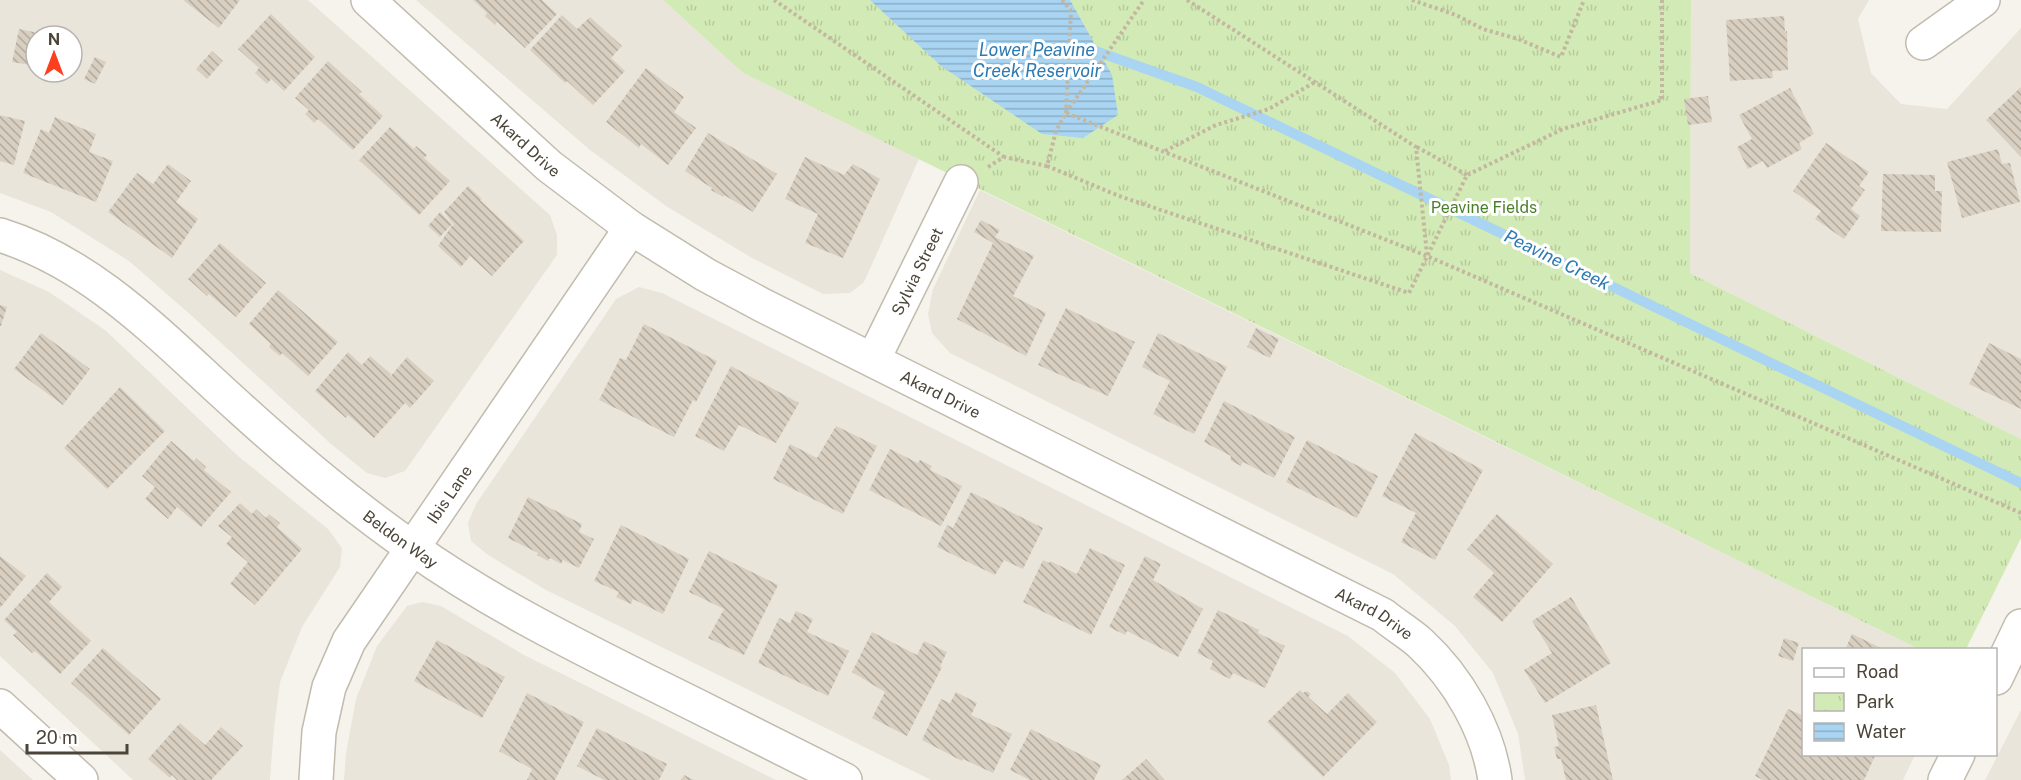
<svg xmlns="http://www.w3.org/2000/svg" width="2021" height="780" font-family="'Public Sans',sans-serif">
<style>
.residential{fill:#eae5da;fill-rule:evenodd}
.park{fill:url(#park-tufts)}
.water{fill:url(#water-rules)}
.lines{fill:none;stroke-linecap:round;stroke-linejoin:round}
.stream{stroke:#a9d4f2;stroke-width:10}
.building{fill:url(#building-back-hatch)}
.minor-casing{stroke:#c2bbae;stroke-width:36}
.path{stroke:#c4b79f;stroke-width:4;stroke-dasharray:3 3;stroke-linecap:butt}
.minor{stroke:#fff;stroke-width:33}
.labels{text-anchor:middle;stroke-width:6;stroke-linejoin:round;paint-order:stroke}
.street-label{font-size:16px;fill:#4b4439;stroke:#fff}
.park-label{font-size:16px;fill:#4a7f2a;stroke:#fff}
.water-label{font-size:18px;font-style:italic;fill:#2e7ab2;stroke:#fff}
</style>
<defs>
<pattern id="park-tufts" width="24" height="20" patternUnits="userSpaceOnUse" patternTransform="scale(1.5)"><rect width="24" height="20" fill="#d2eab5"/><path d="M3 7l-1-3M5 7V3M7 7l1-3M15 17l-1-3M17 17v-4M19 17l1-3" fill="none" stroke="#b6ca9c"/></pattern>
<pattern id="water-rules" width="6" height="5" patternUnits="userSpaceOnUse" patternTransform="scale(1.5)"><rect width="6" height="5" fill="#a9d4f2"/><path d="M0 2.5h6" fill="none" stroke="#8caec5"/></pattern>
<pattern id="building-back-hatch" width="6" height="6" patternUnits="userSpaceOnUse" patternTransform="scale(1.5)"><rect width="6" height="6" fill="#d8cfc1"/><path d="M-1 5l2 2M0 0l6 6M5-1l2 2" fill="none" stroke="#b1aa9e"/></pattern>
</defs>
<rect width="100%" height="100%" fill="#f6f3ec"/>
<path class="residential" d="M0 0H308L550 215 557 235V255L405 471 385 478 367 473 331 444 192 316 129 261 51 212 0 193ZM36 36H72V72H36Z
M416 0H663L743 73 919 159 864 282 850 293 823 294 752 258 666 206 590 150Z
M1691 0H1869L1858 19 1871 73 1901 104 1947 109 2021 28V439L1690 273Z
M980 190 1919 649 1804 650V754L1915 755 1903 780H1525L1518 734 1493 673 1455 626 1393 574 950 353 932 333 928 314 933 289Z
M0 270 49 292 105 330 238 456 328 529 342 548 340 567 302 627 280 682 274 728 270 780H133L0 656Z
M639 287 662 293 1348 636 1395 673 1430 719 1449 765 1451 780H931L546 590 488 555 471 541 468 523 476 504 616 299Z
M422 602 441 606 524 655 776 780H344L346 753 356 699 377 646 407 606Z
M2021 710V780H1985Z
M0 750 33 780H0Z"/>
<path class="park" d="M663 0H1691L1690 273 2021 439V538L1966 649H1919L743 73Z"/>
<path class="water" d="M870 0H1070L1112 75 1118 115 1083 138 1042 134 941 66Z"/>
<g class="lines">
<path class="stream" d="M1087 48 1197 87 2021 483"/>
</g>
<path class="building" d="M183 0H240L219 28Z
M473 0H542L557 14 525 48 497 22 495 25 485 16 487 13Z
M271 14 315 57 284 91 271 79 267 84 255 73 259 68 238 49Z
M562 15 577 29 590 17 622 46 611 58 625 71 593 105 567 81 565 83 530 50Z
M1784 16 1785 32 1787 31 1788 70 1772 71 1773 78 1730 81 1726 20Z
M19 29 48 35 36 36V66L12 62Z
M212 51 223 61 207 79 196 69Z
M95 57 106 62 95 84 84 79Z
M328 61 362 92 359 94 383 116 353 150 318 119 314 123 305 114 309 110 295 98Z
M646 68 684 97 674 112 696 128 668 165 641 144 639 148 606 122Z
M2021 87V157L1986 120Z
M1790 88 1814 134 1799 143 1802 149 1767 168 1763 161 1748 169 1737 147 1752 139 1739 115Z
M1708 96 1712 122 1688 125 1684 99Z
M0 115 25 121 14 165 0 161Z
M55 117 96 134 89 152 113 161 96 202 23 173 41 129 49 133Z
M390 127 414 149 416 146 427 155 424 158 450 181 419 215 359 160Z
M708 133 777 174 753 212 724 195 723 197 711 190 712 188 685 171Z
M1826 143 1869 172 1859 186 1865 190 1851 209 1860 216 1844 239 1815 219 1821 211 1793 191Z
M1998 149 2002 164 2010 163 2020 202 1962 218 1947 162Z
M805 157 844 175 853 164 880 179 843 258 805 243 818 214 785 199Z
M168 164 191 181 176 202 198 219 172 258 108 212 137 173 153 184Z
M1883 174 1935 175V191H1942L1941 232 1881 231Z
M468 186 482 199 480 200 524 241 492 276 470 256 461 267 438 246 453 224 454 226V223L453 224 444 212Z
M440 212 452 224 440 237 428 226Z
M981 220 1000 230 995 237 1034 256 1013 296 1046 313 1026 356 957 319 993 243 974 232Z
M220 243 266 283 236 317 209 294 207 296 188 279Z
M278 290 338 342 308 376 282 353 280 356 269 347 271 344 249 324Z
M0 305 7 307 1 326H0Z
M1066 308 1135 342 1108 396 1038 365Z
M644 324 717 361 696 402 693 400 674 437 599 400 620 358 626 360Z
M1256 328 1279 339 1270 358 1247 347Z
M41 333 90 369 63 405 14 369Z
M1158 333 1227 367 1194 434 1153 414 1170 381 1142 367Z
M1989 343 2021 359V409L1969 384Z
M348 352 362 365 370 356 391 374 389 378 407 357 434 381 410 408 405 403 374 438 348 415 346 418 315 391Z
M731 366 799 403 776 443 739 425 724 451 695 436Z
M120 387 165 431 107 489 64 448Z
M1224 401 1295 437 1274 478 1243 462 1241 466 1230 460 1231 456 1204 442Z
M836 426 877 446 843 514 773 479 790 444 817 458Z
M1415 433 1483 470 1435 560 1401 542 1416 513 1382 496Z
M1307 440 1378 476 1357 518 1286 482Z
M171 441 194 461 196 458 206 467 204 470 231 492 201 527 177 507 168 519 145 499 155 487 142 476Z
M890 449 918 463 920 460 932 466 930 470 962 486 941 526 869 490Z
M971 492 1043 528 1023 569 1004 560 995 575 937 547 947 525 953 528Z
M528 497 582 524 579 532 594 539 579 568 563 560 561 564 550 558 548 561 537 555 538 553 508 538Z
M240 503 252 514 256 509 266 518 269 514 280 523 277 527 302 549 255 605 230 584 248 562 226 544 232 537 218 526Z
M1497 514 1553 564 1502 622 1473 597 1494 573 1467 549Z
M621 525 689 559 663 614 633 599 631 604 616 597 619 592 594 581Z
M1090 548 1125 565 1091 635 1023 602 1043 560 1049 563 1050 561 1077 574Z
M709 551 778 585 744 655 708 638 724 609 689 592Z
M0 556 26 576 0 608Z
M1145 556 1161 564 1153 580 1203 609 1178 657 1127 631 1125 635 1109 627Z
M47 573 62 587 49 602 91 641 60 674 35 651 32 653 13 635 17 632 4 620Z
M1571 597 1611 663 1545 703 1524 670 1552 653 1532 621Z
M1218 610 1259 630 1258 633 1285 646 1265 688 1233 673 1230 679 1210 669 1213 661 1197 653Z
M796 611 813 619 807 632 849 651 828 696 758 663 779 618 790 623Z
M872 632 917 655 924 641 947 652 940 666 942 667 907 736 872 718 885 692 852 672Z
M1852 634 1885 650H1845Z
M1784 638 1799 643 1793 661 1778 656Z
M437 640 505 677 482 718 414 681Z
M103 648 161 699 129 735 71 683Z
M1300 690 1303 693 1307 691 1311 694 1308 697 1327 714 1348 693 1377 722 1323 777 1267 722Z
M956 692 977 703 971 715 1012 734 993 773 963 759 962 761 922 740 941 699 950 703Z
M527 693 584 722 555 780H527L532 769 499 751Z
M1596 705 1613 780H1566L1561 759H1557L1554 747 1559 746 1552 715Z
M1788 709 1804 716V754H1876L1864 780H1763L1755 776Z
M180 723 205 745 221 727 243 746 211 780H177L172 775 170 778 148 759Z
M597 728 667 764 659 780H604L577 766Z
M1031 729 1101 765 1094 780H1030L1010 770Z
M1146 759 1165 780H1122Z
M684 775 694 780H681Z"/>
<g class="lines">
<defs>
<g id="minor">
<path id="s1" d="M368 0 549 166 631 228 706 275 762 305 1383 615C1395 625 1409 633 1420 643 1458 678 1488 730 1495 780"/>
<path d="M1923 43 1983 0"/>
<path id="s2" d="M0 235C97 265 167 343 241 409 295 458 351 505 411 547 484 599 565 640 645 680 712 713 779 747 845 780"/>
<path id="s3" d="M873 360 961 182"/>
<path d="M1996 678 2021 626"/>
<path d="M0 706 81 780"/>
<path id="s4" d="M316 780 319 732 329 687 349 641 631 228"/>
<path d="M1945 780 1958 754"/>
</g>
</defs>
<use href="#minor" class="minor-casing"/>
<path class="path" d="M774 0 1004 157
M1062 0 1071 11 1066 113
M1187 0 1416 147 1427 255
M1412 0 1456 15 1483 29 1518 39 1561 57 1584 0
M1066 113 1144 0
M1417 147 1467 175
M1165 151 1216 125 1269 109 1315 82
M1047 166 1119 196 1409 293 1467 175 1563 129 1662 100V0
M988 167 1004 157 1047 166 1056 131 1066 113 1427 256 2021 513"/>
<use href="#minor" class="minor"/>
</g>
<g class="labels">
<g class="street-label">
<text dy="6" stroke="none"><textPath href="#s1" startOffset="214">Akard Drive</textPath></text>
<text dy="6" stroke="none"><textPath href="#s3" startOffset="99">Sylvia Street</textPath></text>
<text dy="6" stroke="none"><textPath href="#s1" startOffset="700">Akard Drive</textPath></text>
<text dy="6" stroke="none"><textPath href="#s4" startOffset="322">Ibis Lane</textPath></text>
<text dy="6" stroke="none"><textPath href="#s2" startOffset="506">Beldon Way</textPath></text>
<text dy="6" stroke="none"><textPath href="#s1" startOffset="1186">Akard Drive</textPath></text>
</g>
<g class="park-label">
<text x="1484" y="213">Peavine Fields</text>
</g>
<g class="water-label">
<text x="1037" y="56">Lower Peavine<tspan x="1037" dy="21">Creek Reservoir</tspan></text>
<text transform="translate(1557 260) rotate(26)" y="6">Peavine Creek</text>
</g>
</g>
<rect x="1802" y="648" width="195" height="108" fill="#ffffff" stroke="#b7b4b0" stroke-width="1.5"/>
<rect x="1814" y="668" width="30" height="9" fill="#ffffff" stroke="#b7b4b0" stroke-width="1.5"/>
<text x="1856" y="678" font-size="18" fill="#4b4439">Road</text>
<rect x="1814" y="693" width="30" height="18" fill="url(#park-tufts)" stroke="#b7b4b0" stroke-width="1.5"/>
<text x="1856" y="708" font-size="18" fill="#4b4439">Park</text>
<rect x="1814" y="723" width="30" height="18" fill="url(#water-rules)" stroke="#b7b4b0" stroke-width="1.5"/>
<text x="1856" y="738" font-size="18" fill="#4b4439">Water</text>
<g transform="translate(54 54)"><circle r="28" fill="#ffffff" stroke="#b7b4b0" stroke-width="1.5"/>
<path d="M0-4.5L10 22L0 15L-10 22Z" fill="#fc3f1d"/>
<text y="-9" font-size="16" font-weight="bold" text-anchor="middle" fill="#4b4439">N</text>
</g>
<path d="M27 744v9h100v-9" fill="none" stroke="#4b4439" stroke-width="3"/>
<text x="36" y="744" font-size="18" fill="#4b4439" stroke="#ffffff" stroke-width="4.5" paint-order="stroke">20 m</text>
</svg>
